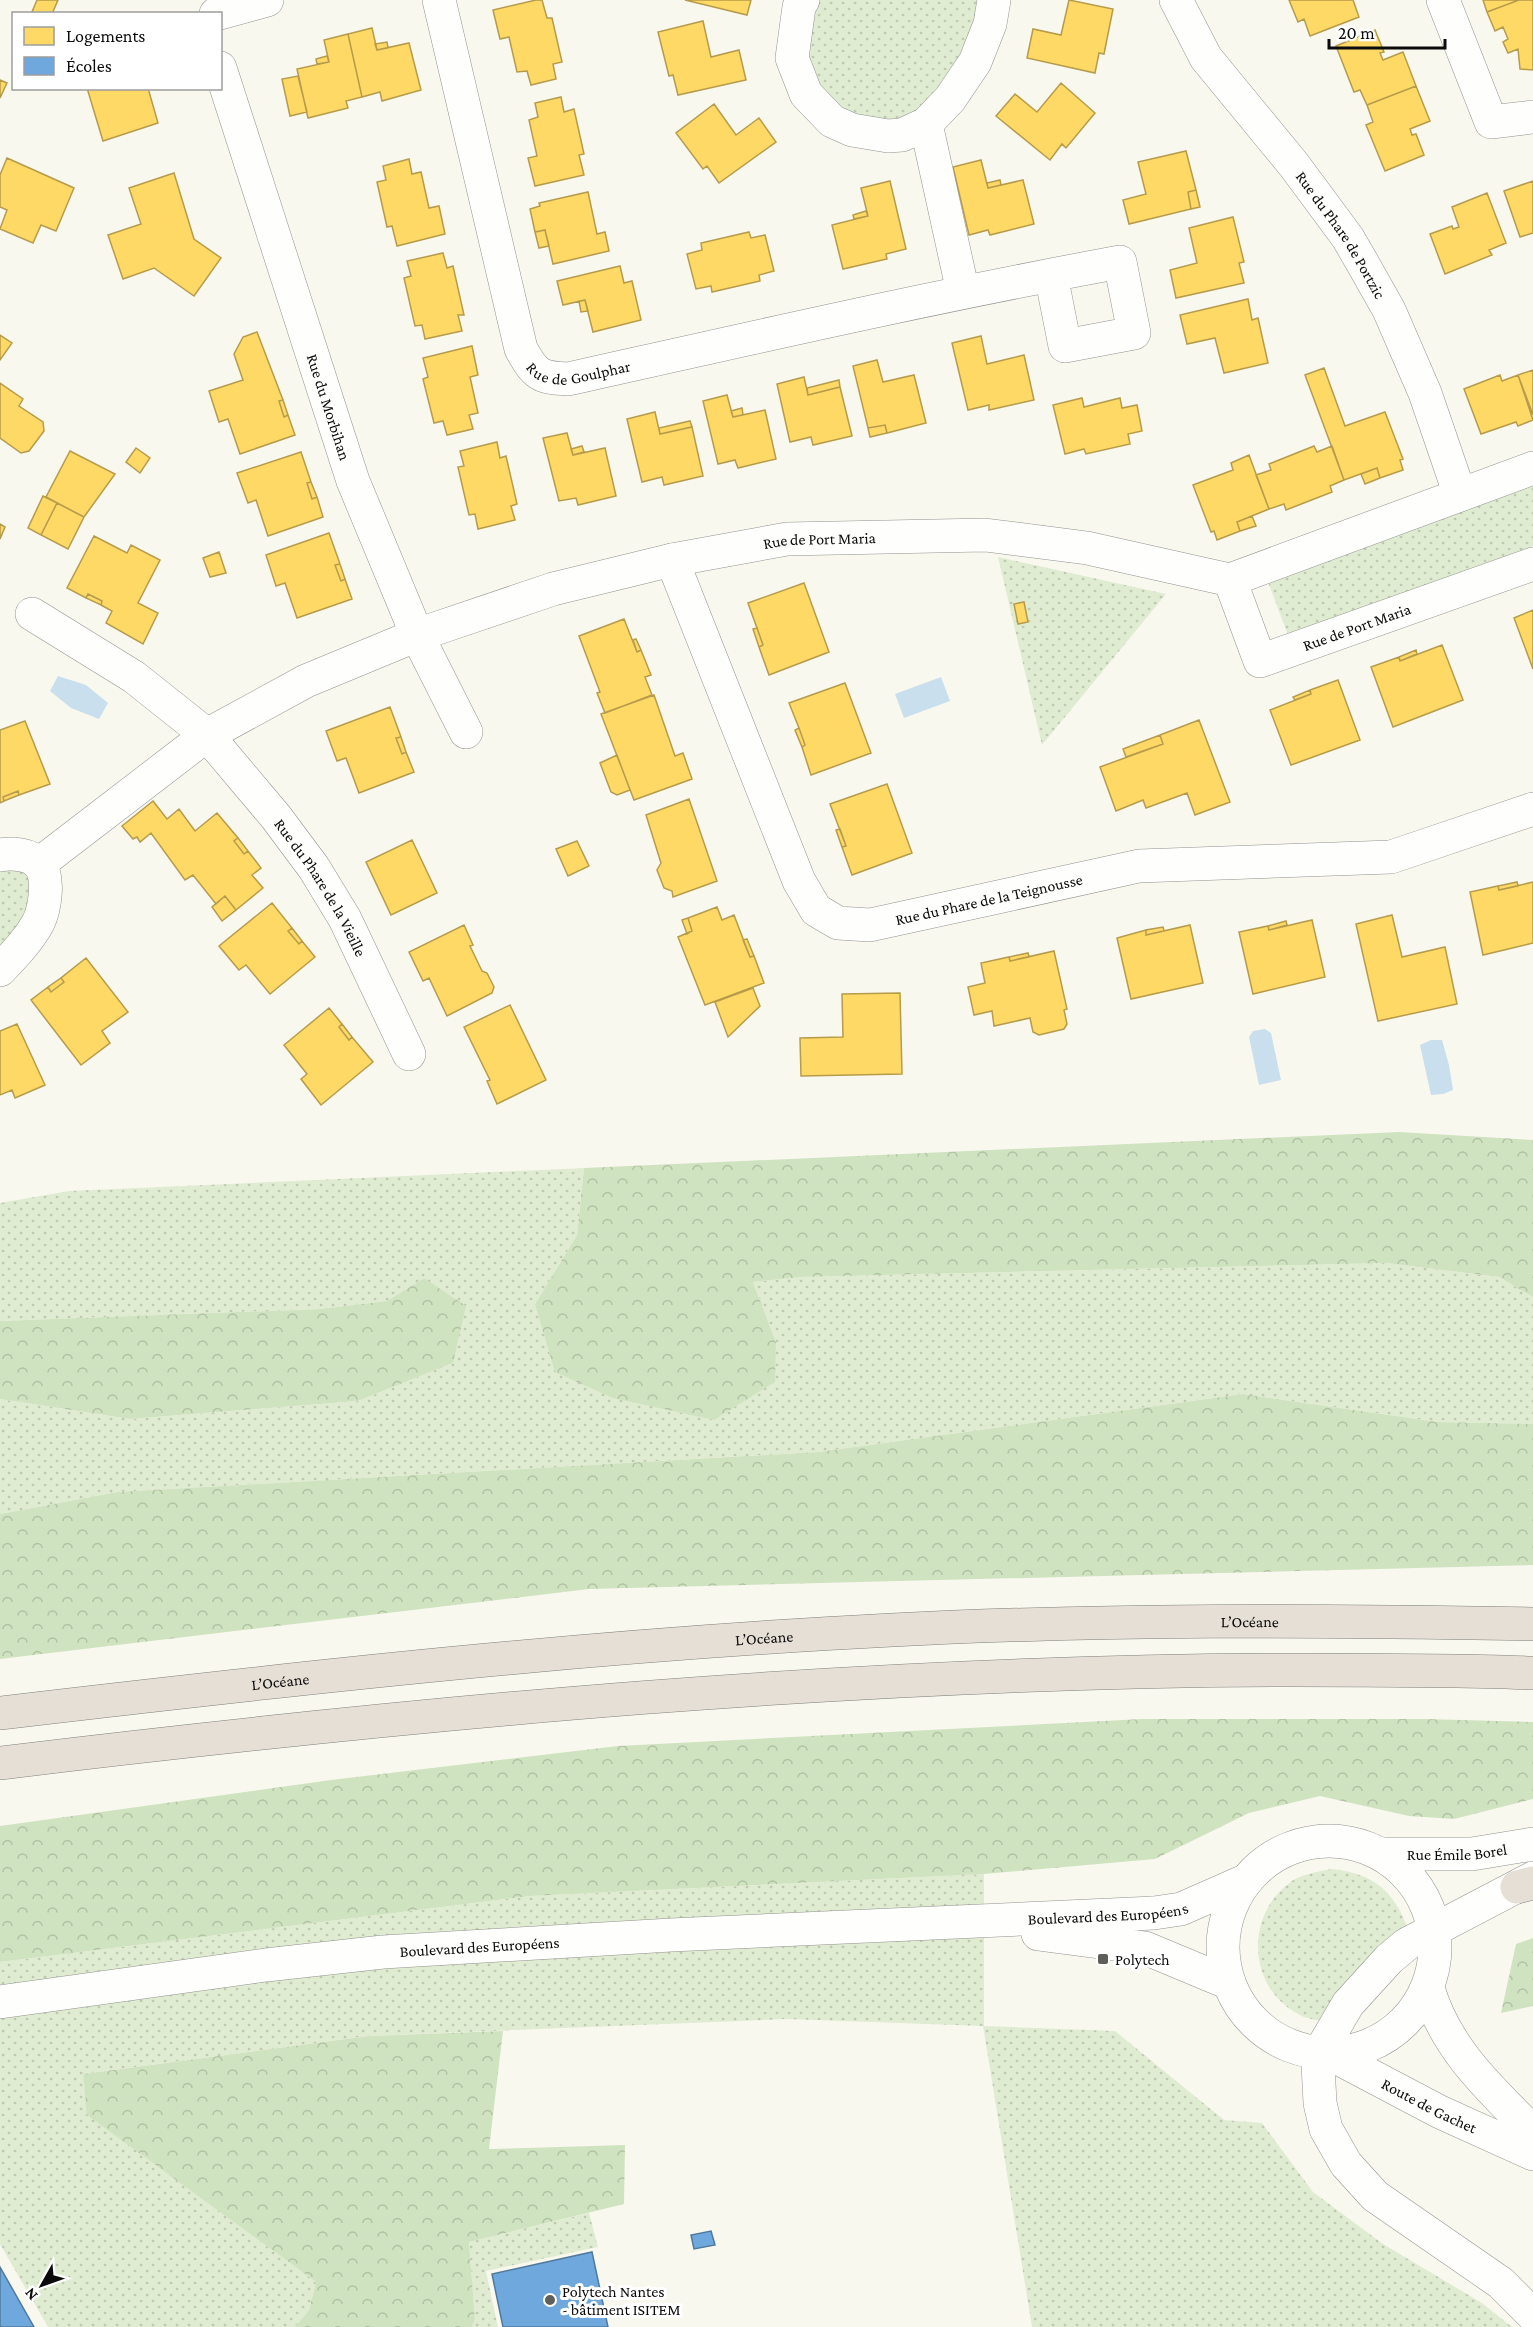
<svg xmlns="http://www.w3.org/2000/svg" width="1533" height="2327" font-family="'Crimson Pro',serif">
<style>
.grass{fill:url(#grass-dots)}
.forest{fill:url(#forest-crowns)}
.water{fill:#c9dfee}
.homes{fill:#ffd966;stroke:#b69b4b;stroke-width:1.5}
.schools{fill:#6fa8dc;stroke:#51799d;stroke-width:1.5}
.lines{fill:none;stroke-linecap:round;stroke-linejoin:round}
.minor-casing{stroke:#92928e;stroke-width:34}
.highway-casing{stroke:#7f7f7b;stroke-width:34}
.minor{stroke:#fefefd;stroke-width:33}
.highway{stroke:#e6dfd6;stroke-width:33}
.poi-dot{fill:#5e5e5b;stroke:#fff;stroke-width:2}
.labels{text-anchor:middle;stroke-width:6;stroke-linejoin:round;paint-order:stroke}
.street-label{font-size:16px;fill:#0b0b0b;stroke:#fff}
.poi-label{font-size:16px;fill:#0b0b0b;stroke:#fff;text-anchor:start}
</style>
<defs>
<pattern id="grass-dots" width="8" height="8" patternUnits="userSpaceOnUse" patternTransform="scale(1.5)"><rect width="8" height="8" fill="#e0ecd1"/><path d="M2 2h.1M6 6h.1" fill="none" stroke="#bfc9b2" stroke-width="1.8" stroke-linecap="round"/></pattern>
<pattern id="forest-crowns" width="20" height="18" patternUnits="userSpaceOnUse" patternTransform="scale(1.5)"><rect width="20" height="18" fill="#d0e3c0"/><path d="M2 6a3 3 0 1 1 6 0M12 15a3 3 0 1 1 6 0" fill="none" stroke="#b1c1a4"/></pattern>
</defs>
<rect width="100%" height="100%" fill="#f9f8ef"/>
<path class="grass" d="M814 0H978L972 34 959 64 931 99 910 116 884 125 840 112 803 62Z
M1533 482V546L1289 638 1268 582Z
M998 557 1166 594 1042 745Z
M14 866 32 875 31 909 0 952V868Z
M584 1168 577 1235 535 1304 776 1342 753 1282 802 1277 1386 1263 1499 1277 1533 1297V1424L1438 1422 1243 1394 818 1452 117 1492 0 1514V1399L130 1419 358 1401 453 1363 424 1278 387 1301 319 1309 0 1321V1203L69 1191Z
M1332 1869C1376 1874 1397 1893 1410 1936L1320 2021C1313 2019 1304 2018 1298 2014 1248 1987 1245 1918 1288 1884 1300 1874 1316 1872 1332 1869Z
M984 1874V2026L1115 2031 1224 2120 1262 2123 1313 2192 1383 2244 1482 2303 1512 2327H1032L983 2026 787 2019 368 2036 83 2074 88 2115 316 2282 309 2310 295 2327H48L0 2244V1962L531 1896Z
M589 2213 598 2247 486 2271 498 2327H472L475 2319 469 2242Z"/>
<path class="forest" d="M1399 1132 1533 1140V1297L1499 1277 1386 1263 802 1277 753 1282 776 1342 775 1382 714 1420 613 1398 555 1372 535 1304 577 1235 584 1168Z
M424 1278 466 1306 453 1363 358 1401 130 1419 0 1399V1321L319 1309 387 1301Z
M1243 1394 1438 1422 1533 1424V1565L589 1589 0 1659V1514L117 1492 818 1452Z
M1142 1719H1425L1533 1722V1799L1454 1819 1409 1816 1320 1796 1249 1813 1155 1859 984 1874 531 1896 0 1962V1826L331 1780 618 1746Z
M1533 1938V2006L1501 2013 1516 1944Z
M503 2031 489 2149 625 2145 624 2204 469 2242 475 2319 472 2327H295L309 2310 316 2282 87 2115 83 2074 368 2036Z"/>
<path class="water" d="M58 676 86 685 108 703 99 719 71 708 50 691Z
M941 677 950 701 904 718 895 694Z
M1265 1029 1271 1033 1281 1080 1259 1085 1249 1037 1253 1031Z
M1431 1040H1442L1449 1065 1453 1090 1443 1094 1431 1095 1420 1045Z"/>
<path class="homes" d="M37 0H58L52 14H36L32 12Z
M536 0H542L547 18H552L562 62 553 64 556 79 531 85 527 71 517 72 509 37 500 39 493 10Z
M685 0H751L747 15Z
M1069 0 1113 9 1104 54 1099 53 1095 73 1027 58 1033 29 1061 35Z
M1289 0H1353L1359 17 1310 36 1304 19 1298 22Z
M1483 0H1519L1487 12Z
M1519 0H1533V70L1520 69 1518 49 1508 53 1503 42 1508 39 1503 27 1495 31 1487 12Z
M703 21 711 57 739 50 746 80 678 95 673 75 669 76 658 32Z
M372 28 377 50 409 43 421 90 382 101 380 92 362 97 348 34Z
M1375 30 1384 52 1380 53 1383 60 1403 52 1416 86 1367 105 1360 90 1354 92 1336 46Z
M348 34 362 97 346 101 348 108 308 118 297 69 329 62 324 40Z
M387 42 388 48 377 50 375 44Z
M327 56 329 62 317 64 316 59Z
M298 76 307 112 290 116 282 79Z
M0 80 7 83 0 98Z
M1061 83 1095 113 1066 148 1062 144 1050 160 996 116 1015 94 1037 112Z
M1416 86 1430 121 1410 129 1412 135 1416 134 1424 155 1385 171 1366 125 1373 122 1367 105Z
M87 88H148L158 123 103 141Z
M561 97 564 112 574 109 584 154 579 155 584 175 535 186 528 158 537 156 529 120 538 117 535 103Z
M714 104 736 135 759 118 776 142 719 183 707 166 703 169 676 133Z
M1186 151 1196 190 1188 192 1191 209 1129 224 1123 200 1146 194 1138 162Z
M7 158 74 188 56 231 41 225 33 243 0 229 7 210 0 207V175Z
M409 159 412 174 421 172 429 208 439 206 445 234 397 246 392 226 387 227 377 182 386 180 383 166Z
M981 160 988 188 1023 180 1034 224 990 235 988 230 969 235 953 167Z
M174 173 194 239 221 258 194 296 154 268 123 279 108 235 141 224 129 188Z
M1000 180 1001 185 988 188 987 183Z
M890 181 906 249 886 254 887 259 843 269 832 225 868 216 861 188Z
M1533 181V233L1520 237 1504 191Z
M1196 190 1200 207 1191 209 1188 192Z
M588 192 597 234 605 232 609 251 553 264 545 230 535 232 530 209 540 206 539 203Z
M1487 193 1506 243 1489 250 1492 255 1445 274 1430 234 1452 226 1453 229 1459 227 1452 207Z
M866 211 868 216 854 219 853 215Z
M1233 217 1244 262 1239 263 1244 283 1176 298 1170 270 1197 263 1189 228Z
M545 230 549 246 539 248 535 232Z
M749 232 751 238 765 235 774 271 759 275 760 281 712 292 711 286 696 289 687 254 702 250 701 243Z
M443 253 447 268 453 266 464 315H458L462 331 425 339 422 325 415 326 404 278 411 276 407 261Z
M620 266 624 283 632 281 641 320 593 332 585 300 563 305 557 281Z
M1248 299 1252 320 1258 318 1268 363 1224 373 1215 338 1187 344 1180 315Z
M585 300 588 311 581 312 579 301Z
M257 332 283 400 279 401 284 417 288 415 295 435 240 454 228 419 219 422 209 391 243 380 234 354 243 337Z
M0 335 12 343 0 360Z
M981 336 987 364 1024 355 1034 400 989 410V405L968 410 952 343Z
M472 346 478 375 470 377 478 413 469 415 473 429 447 435 443 421 434 423 423 379 428 377 423 358Z
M877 360 883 382 914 375 926 423 887 433 885 425 868 428 853 366Z
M1324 368 1345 426 1385 412 1403 459 1400 460 1403 470 1380 478 1377 468 1344 480 1305 375Z
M1533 370V415L1518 375Z
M1500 375 1502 381 1518 375 1533 420 1518 426 1516 422 1481 434 1464 389Z
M804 377 808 395 840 387 852 436 813 445 811 437 790 442 777 384Z
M839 380 840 387 808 395 807 388Z
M0 383 23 399 19 406 43 422 44 431 29 451 21 453 0 438Z
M727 395 733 417 765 410 776 459 738 468 735 460 718 464 703 401Z
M1082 398 1084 407 1120 398 1122 408 1137 405 1142 431 1128 434 1130 444 1086 454 1084 449 1065 454 1053 405Z
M283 400 288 415 284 417 279 401Z
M742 408 743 415 733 417 731 411Z
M655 412 660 434 692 427 703 476 664 485 662 477 642 482 627 419Z
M690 421 692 427 660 434 659 428Z
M885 425 887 433 870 437 868 428Z
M567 433 573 455 605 448 616 496 578 505 576 498 559 501 543 438Z
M497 442 500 458 506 456 517 504 511 506 515 520 478 529 475 514 469 515 458 467 464 466 460 451Z
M582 446 584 452 573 455 571 449Z
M1314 446 1317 452 1332 446 1344 480 1330 486 1332 492 1286 510 1284 504 1269 509 1256 475 1271 470 1269 464Z
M136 448 150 458 140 473 126 462Z
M70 451 115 474 84 517 46 497Z
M301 452 311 482 307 483 312 499 317 497 323 517 268 536 256 500 248 503 237 473Z
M1249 455 1269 509 1237 522 1240 531 1217 540 1214 531 1211 532 1193 485 1233 470 1231 463Z
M1377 468 1380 478 1365 484 1361 474Z
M311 482 317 497 312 499 307 483Z
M43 496 57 503 41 535 28 528Z
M57 503 84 517 68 549 41 535Z
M1252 516 1256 526 1240 531 1237 522Z
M0 524 5 527 0 539Z
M329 533 340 564 335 565 341 581 345 579 352 599 297 618 285 583 276 586 266 555Z
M94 536 127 553 131 545 160 560 138 603 158 613 143 644 106 623 112 611 101 605 102 601 88 594 86 598 67 588Z
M219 552 226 573 210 577 203 558Z
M340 564 345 579 341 581 335 565Z
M804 583 829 652 769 675 759 647 763 645 748 603Z
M88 594 102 601 101 605 86 598Z
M1024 602 1028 622 1018 624 1014 604Z
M1533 610V669L1514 618Z
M624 619 637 652 641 650 651 675 645 677 652 695 605 713 597 693 600 692 579 636Z
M757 628 763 645 759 647 753 629Z
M636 639 641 650 637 652 633 640Z
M1442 645 1463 700 1393 727 1371 667 1399 657 1400 661Z
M1416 650 1417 654 1400 661 1399 657Z
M1338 680 1360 740 1291 765 1270 710 1311 694 1310 690Z
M845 683 871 753 811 775 802 747 805 745 799 728 789 703Z
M1310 690 1311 694 1295 700 1293 697Z
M654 695 675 756 683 753 692 779 634 800 601 714Z
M390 707 401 737 396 738 402 754 406 752 414 772 359 793 346 758 337 761 326 731Z
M1199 720 1230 802 1195 815 1187 793 1146 808 1143 800 1116 811 1100 767 1163 744 1160 735Z
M25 721 50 784 19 795 18 791 3 797 4 801 0 803V730Z
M799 728 805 745 802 747 795 730Z
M1160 735 1163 744 1126 757 1123 749Z
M401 737 406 752 402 754 396 738Z
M617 755 630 790 617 795 611 792 600 763Z
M887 784 912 853 852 875 842 847 846 846 830 804Z
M18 791 19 795 4 801 3 797Z
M689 799 717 881 673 897 672 891 664 888 657 870 661 863 646 815Z
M153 801 167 819 179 809 195 831 217 813 238 838 234 841 244 854 248 851 261 868 252 875 263 888 236 910 225 896 216 904 193 875 185 880 151 833 140 842 137 837 133 839 122 826Z
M840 829 846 846 842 847 836 830Z
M238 838 248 851 244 854 234 841Z
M412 840 437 893 391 915 366 862Z
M577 841 589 866 568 876 556 849Z
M1517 882 1518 886 1499 890 1498 886Z
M1533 882V943L1483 955 1470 892 1498 886 1499 890Z
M225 896 236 910 222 921 212 907Z
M272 903 292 928 288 931 299 944 302 941 315 957 270 994 246 965 239 970 219 946Z
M717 907 722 920 734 915 750 957 754 956 764 983 705 1005 678 937 692 931 688 918Z
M1392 915 1402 957 1445 947 1457 1004 1378 1021 1356 924Z
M688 918 692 931 687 934 682 920Z
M1312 920 1325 977 1253 994 1239 932 1268 926 1269 930Z
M1286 921 1287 925 1269 930 1268 926Z
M464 925 473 945 470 946 482 971 487 973 494 987 492 993 447 1016 429 978 423 981 409 952Z
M1190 925 1203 983 1131 999 1117 938 1146 930V935Z
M1163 927 1164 931 1146 935V930Z
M292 928 302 941 299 944 288 931Z
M747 939 754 956 750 957 743 940Z
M1054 951 1067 1009 1064 1010 1067 1024 1064 1029 1039 1035 1033 1032 1030 1018 994 1026 992 1011 974 1015 968 987 985 983 981 963 1009 957 1010 961Z
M1028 953 1029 957 1010 961 1009 957Z
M86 958 128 1012 102 1031 110 1043 81 1065 31 1000 48 987 51 992 64 982 61 978Z
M61 978 64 982 51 992 48 987Z
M753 988 760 1006 728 1037 715 1002Z
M900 993 902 1074 801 1076 800 1038 843 1037 842 994Z
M510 1005 546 1080 497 1104 487 1081 490 1080 464 1027Z
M329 1008 342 1024 339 1027 349 1040 352 1037 373 1062 321 1105 301 1079 307 1074 284 1045Z
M17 1024 45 1085 15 1098 12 1090 0 1095V1031Z
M342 1024 352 1037 349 1040 339 1027Z"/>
<path class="schools" d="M711 2231 715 2245 694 2249 691 2235Z
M592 2252 608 2327H503L492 2274Z
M0 2267 34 2327H0Z"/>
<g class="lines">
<defs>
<g id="minor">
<path id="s1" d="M439 0 521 349C535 374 539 378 568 379 752 338 935 296 1120 262L1134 333 1065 346 1051 275"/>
<path d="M803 0 799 7 792 58 806 94 832 121 852 130 888 136 902 135 926 124 950 99 975 62 990 24 994 0"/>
<path id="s2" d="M1176 0 1206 58 1294 165 1348 238 1363 264 1389 310 1425 393 1460 495"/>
<path d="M1443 0 1491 122 1533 117"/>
<path d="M216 14 267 0"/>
<path id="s3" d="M220 68 353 481 417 635 466 732"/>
<path d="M926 124 963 292"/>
<path id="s4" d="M1533 468 1230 580 1260 661 1533 564"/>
<path id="s5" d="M672 560 799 881 816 910 838 923 870 925 1139 866 1391 857 1533 809"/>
<path id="s6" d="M32 614 134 677 207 735 276 817 314 868 345 919 409 1054"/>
<path d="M0 855C12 853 31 854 39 864 50 877 45 909 38 923 28 941 14 955 0 970"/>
<path id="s7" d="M39 864 207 735 306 681 417 635 553 589 672 560 787 539 985 535 1087 548 1230 580"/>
<circle cx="1329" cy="1947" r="106"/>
<path id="s8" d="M1381 1854H1472L1533 1844"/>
<path d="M1533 1878 1407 1944 1389 1959 1348 2004 1320 2052 1318 2064 1320 2103 1326 2129 1346 2164 1375 2196 1501 2283 1533 2315"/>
<path d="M1038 1934 1145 1948 1229 1983"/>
<path d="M1428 1988C1445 2048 1490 2089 1533 2132"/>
<path id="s9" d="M0 2002 266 1965 383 1952 671 1935 1154 1913 1181 1909 1247 1880"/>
<path id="s10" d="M1330 2054 1440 2112 1533 2154"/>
</g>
<g id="highway">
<path id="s11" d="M0 1713C297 1678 594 1645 892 1630 1106 1619 1319 1620 1533 1624"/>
<path d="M0 1763C430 1711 860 1671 1294 1670 1373 1670 1453 1670 1533 1673"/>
<path d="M1517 1887 1533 1883"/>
</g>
</defs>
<use href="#minor" class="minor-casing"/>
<use href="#highway" class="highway-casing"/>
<use href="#minor" class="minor"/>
<use href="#highway" class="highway"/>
</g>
<g class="poi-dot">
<rect x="1097" y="1953" width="12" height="12" rx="3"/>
<circle cx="550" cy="2300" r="6"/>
</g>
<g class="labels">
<g class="street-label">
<text dy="6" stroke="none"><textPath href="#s2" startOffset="288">Rue du Phare de Portzic</textPath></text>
<text dy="6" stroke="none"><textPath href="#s1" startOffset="429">Rue de Goulphar</textPath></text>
<text dy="6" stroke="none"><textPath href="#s3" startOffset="356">Rue du Morbihan</textPath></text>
<text dy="6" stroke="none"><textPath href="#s7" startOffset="860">Rue de Port Maria</textPath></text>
<text dy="6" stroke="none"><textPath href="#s4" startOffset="512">Rue de Port Maria</textPath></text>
<text dy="6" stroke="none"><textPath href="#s6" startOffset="404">Rue du Phare de la Vieille</textPath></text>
<text dy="6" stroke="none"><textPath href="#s5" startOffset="558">Rue du Phare de la Teignousse</textPath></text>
<text dy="6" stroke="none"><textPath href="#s11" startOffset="1254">L’Océane</textPath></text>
<text dy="6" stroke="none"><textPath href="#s11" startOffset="768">L’Océane</textPath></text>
<text dy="6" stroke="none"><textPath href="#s11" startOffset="282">L’Océane</textPath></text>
<text dy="6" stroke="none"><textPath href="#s8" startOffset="76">Rue Émile Borel</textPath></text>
<text dy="6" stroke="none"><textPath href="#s9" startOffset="1112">Boulevard des Européens</textPath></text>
<text dy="6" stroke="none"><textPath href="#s9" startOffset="483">Boulevard des Européens</textPath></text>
<text dy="6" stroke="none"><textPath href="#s10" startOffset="112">Route de Gachet</textPath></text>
</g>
<g class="poi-label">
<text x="1115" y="1965">Polytech</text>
<text x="562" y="2297">Polytech Nantes<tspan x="562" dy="18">- bâtiment ISITEM</tspan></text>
</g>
</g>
<rect x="12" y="12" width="210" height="78" fill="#ffffff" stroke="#9d9d9d" stroke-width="1.5"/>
<rect x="24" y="27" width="30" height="18" fill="#ffd966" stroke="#9d9d9d" stroke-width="1.5"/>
<text x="66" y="42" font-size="18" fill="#0b0b0b">Logements</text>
<rect x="24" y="57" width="30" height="18" fill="#6fa8dc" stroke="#9d9d9d" stroke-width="1.5"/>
<text x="66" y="72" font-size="18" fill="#0b0b0b">Écoles</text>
<g transform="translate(42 2285) rotate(230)" stroke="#ffffff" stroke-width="4.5" paint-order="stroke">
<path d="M0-4.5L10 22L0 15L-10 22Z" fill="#0b0b0b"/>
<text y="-9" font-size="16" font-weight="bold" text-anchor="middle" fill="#0b0b0b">N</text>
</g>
<path d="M1329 39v9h116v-9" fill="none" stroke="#0b0b0b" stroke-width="3"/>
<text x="1338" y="39" font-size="18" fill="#0b0b0b" stroke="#ffffff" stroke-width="4.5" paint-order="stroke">20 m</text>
</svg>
